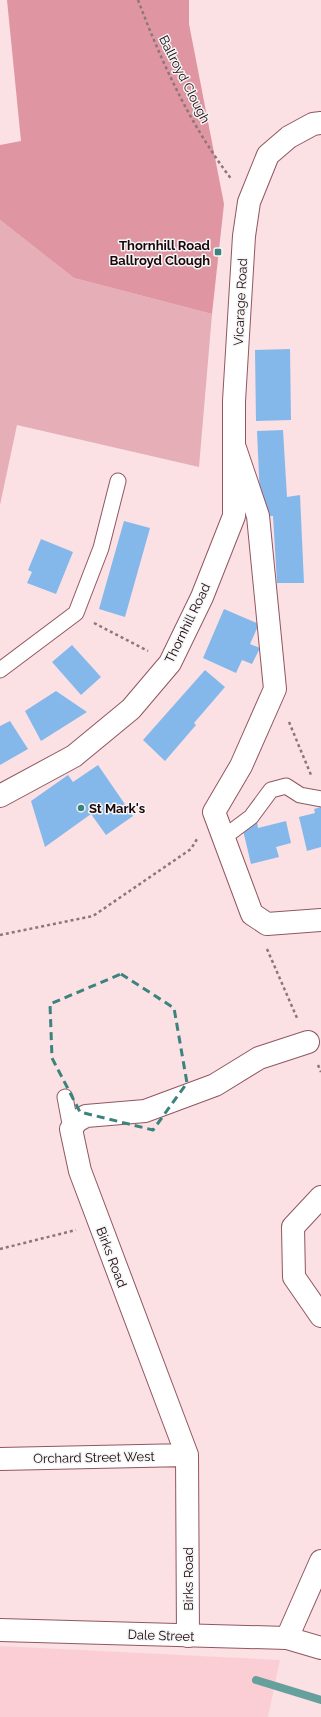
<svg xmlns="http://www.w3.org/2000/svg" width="321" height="1717" font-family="Raleway,sans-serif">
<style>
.built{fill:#fbced5}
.green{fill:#e6aeb6}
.forest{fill:#df96a2}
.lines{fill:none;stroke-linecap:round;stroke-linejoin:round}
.stream{stroke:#66a09c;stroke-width:8}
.building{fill:#85b8ea}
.lane-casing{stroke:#905761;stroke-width:17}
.street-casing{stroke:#905761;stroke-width:24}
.secondary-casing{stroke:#905761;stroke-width:24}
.path{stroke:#8d767a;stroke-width:2.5;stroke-dasharray:3 3;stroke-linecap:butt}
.lane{stroke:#fff;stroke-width:15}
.street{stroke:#fff;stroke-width:22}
.secondary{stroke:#fff;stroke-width:22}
.marked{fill:none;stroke:#3c837d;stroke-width:3;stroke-dasharray:8 5;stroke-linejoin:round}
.poi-dot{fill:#3c837d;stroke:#f5f5f5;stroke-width:1.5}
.labels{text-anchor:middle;stroke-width:3;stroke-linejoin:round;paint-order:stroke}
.street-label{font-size:13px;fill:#1a060a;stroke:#f5f5f5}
.poi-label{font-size:13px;font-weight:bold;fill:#1a060a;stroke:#f5f5f5;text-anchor:end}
</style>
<rect width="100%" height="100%" fill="#fbe0e4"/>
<path class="built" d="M0 1646 280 1660 268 1717H0Z"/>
<path class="green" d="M0 220 74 278 212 314 199 467 17 425 0 505Z"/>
<path class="forest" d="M7 0H189V24L224 204 212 314 74 278 0 220V145L21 141Z"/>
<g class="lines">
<path class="stream" d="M256 1680 321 1700"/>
</g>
<path class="building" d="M290 349 291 420 256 421 255 350Z
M283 430 287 497 300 495 304 583H277L273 516H265L260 499 257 431Z
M124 521 150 528 125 617 99 609Z
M41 539 73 552 56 594 27 583 32 572 28 570Z
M224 609 259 624 250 644 260 648 252 664 242 660 236 673 203 658Z
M72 645 101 677 81 695 52 662Z
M205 670 225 687 194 723 196 725 165 761 143 740Z
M56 691 87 712 41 741 25 711Z
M10 721 28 749 0 765V726Z
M98 765 133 816 106 835 91 814 45 847 31 801 68 775 73 782Z
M321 807V847L307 851 299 817 315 813 314 809Z
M286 821 291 843 276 847 279 857 251 864 242 826 257 822 258 828Z"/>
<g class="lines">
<defs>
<path id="lane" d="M0 670 76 613 101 548 118 481
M223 838 251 817 271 790 286 786 300 795 321 799
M65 1097 71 1129"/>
<path id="street" d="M235 448 258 516 275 689 241 766 214 812 252 914 267 924 321 920
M321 1197 293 1227 294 1277 321 1316
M0 1459 187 1455
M188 1636 187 1455 80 1171 71 1129 77 1121 86 1116 145 1111 215 1085 259 1058 308 1042
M287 1638 321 1561"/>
<path id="secondary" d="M0 796 74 756 131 709 170 663 202 597 234 516V401L244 236 249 202 268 155 289 137 313 124 321 123
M0 1630 287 1638 321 1648"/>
</defs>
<use href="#lane" class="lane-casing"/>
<use href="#street" class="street-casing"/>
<use href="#secondary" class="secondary-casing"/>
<path class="path" d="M138 0C162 63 190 125 232 180
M94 623 148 651
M289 722 311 775
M0 935 93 916 191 849 197 839
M267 949 297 1018
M318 1065 321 1072
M0 1249 76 1230"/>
<use href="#lane" class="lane"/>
<use href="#street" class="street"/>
<use href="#secondary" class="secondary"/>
</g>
<path class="marked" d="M121 974 174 1008 187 1083 153 1130 80 1112 52 1058 50 1004Z"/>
<g class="poi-dot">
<rect x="214" y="248" width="8" height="8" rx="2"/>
<circle cx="81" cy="808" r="4"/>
</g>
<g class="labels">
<g class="street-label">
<text transform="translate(185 79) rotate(63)" y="5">Ballroyd Clough</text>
<text transform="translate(240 302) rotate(-87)" y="5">Vicarage Road</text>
<text transform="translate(187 623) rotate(-64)" y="5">Thornhill Road</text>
<text transform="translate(112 1257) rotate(69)" y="5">Birks Road</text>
<text transform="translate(94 1457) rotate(-1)" y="5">Orchard Street West</text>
<text transform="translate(188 1579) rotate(-90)" y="5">Birks Road</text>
<text transform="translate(161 1635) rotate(2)" y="5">Dale Street</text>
</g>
<g class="poi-label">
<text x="210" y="250">Thornhill Road<tspan x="210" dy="15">Ballroyd Clough</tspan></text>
<text x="89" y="813" text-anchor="start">St Mark's</text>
</g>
</g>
</svg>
